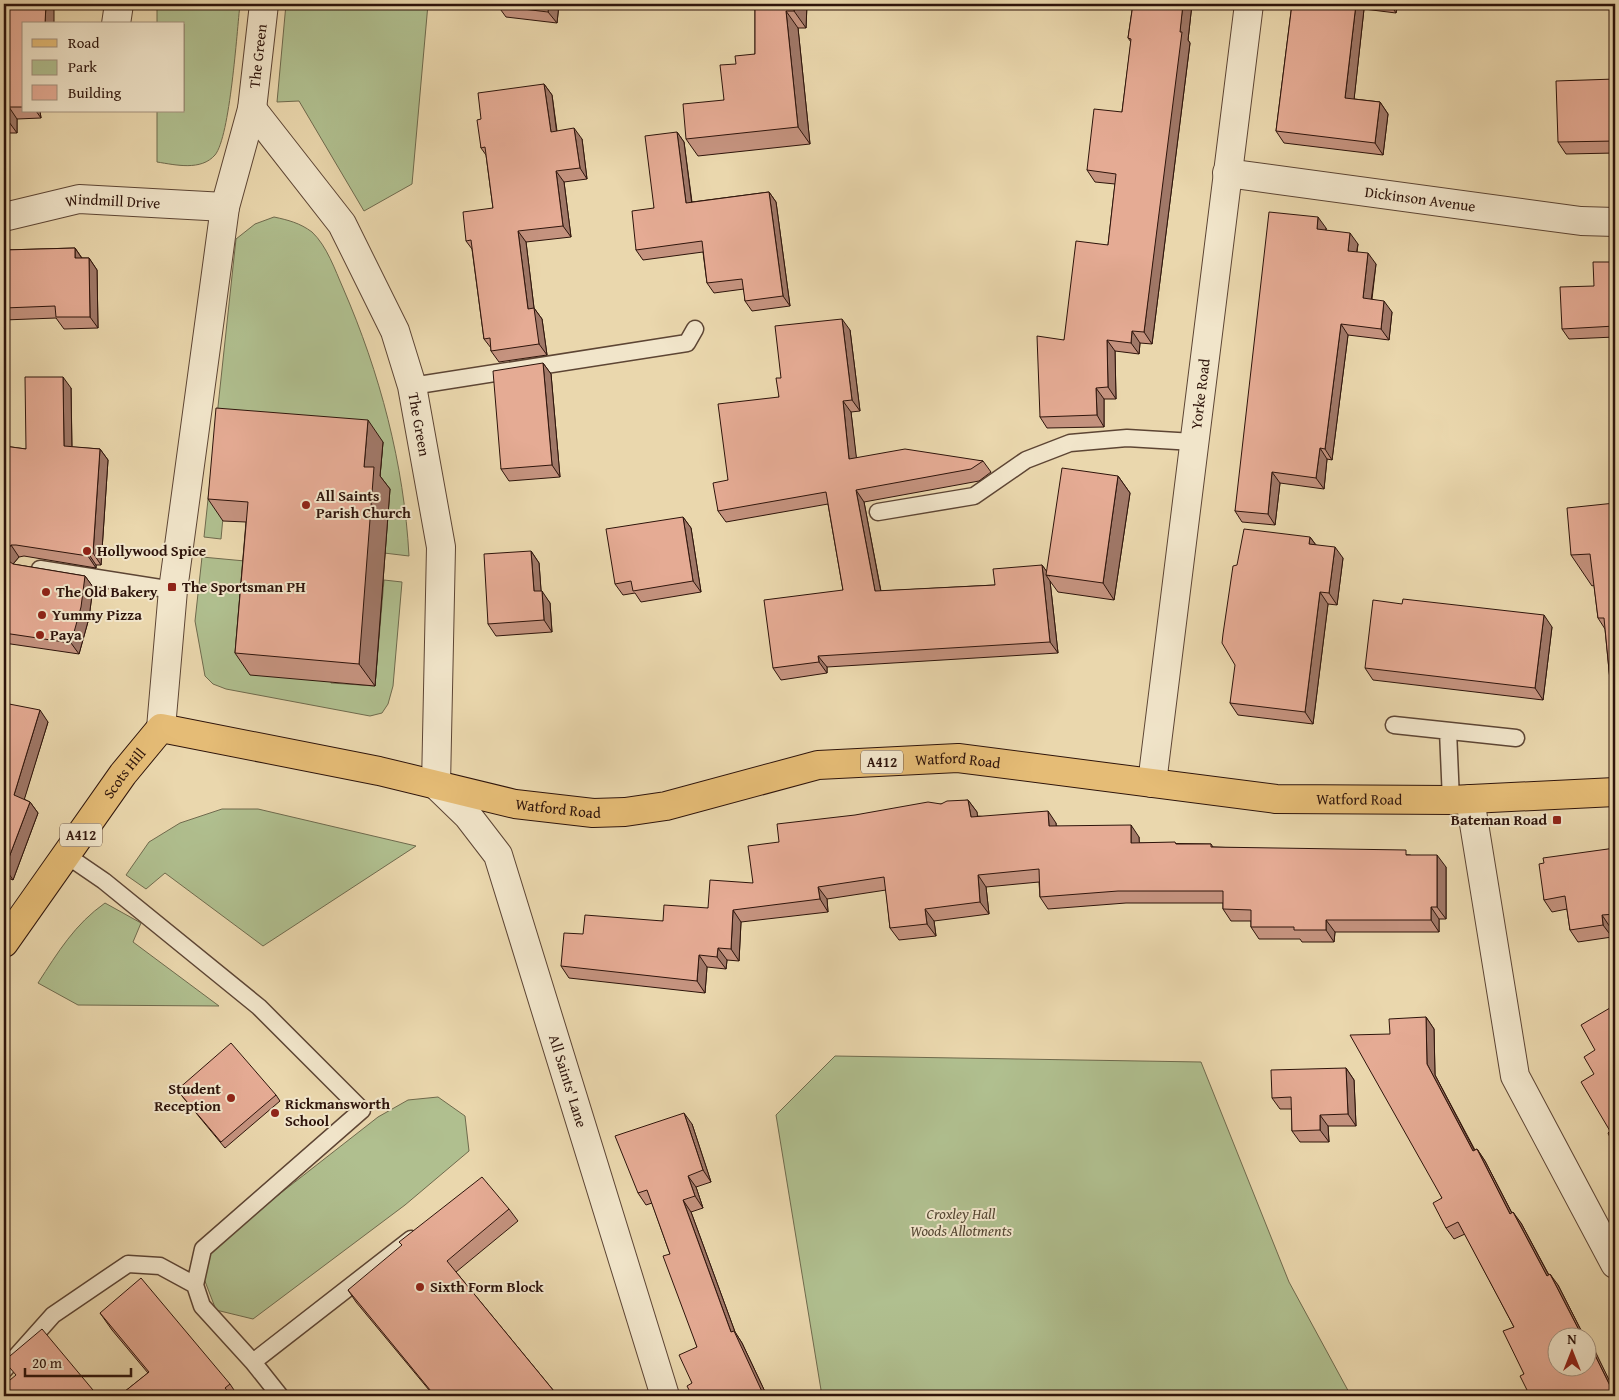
<svg xmlns="http://www.w3.org/2000/svg" width="1619" height="1400" font-family="'Gentium Book Plus',serif">
<style>
.green{fill:#b0bf8f;stroke:#6f6a4d}
.lines{fill:none;stroke-linecap:round;stroke-linejoin:round}
.service-casing{stroke:#5d4534;stroke-width:19}
.minor-casing{stroke:#5d4534;stroke-width:30}
.tertiary-casing{stroke:#5d4534;stroke-width:30}
.primary-casing{stroke:#2e140b;stroke-width:30}
.service{stroke:#f1e5ca;stroke-width:16}
.minor{stroke:#f1e5ca;stroke-width:28}
.tertiary{stroke:#f1e5ca;stroke-width:28}
.primary{stroke:#e5bc76;stroke-width:28}
.wall{fill:#c5937f;stroke:#2e140b}
.shaded-wall{fill:#a07868;stroke:#2e140b}
.building{fill:#e5ab94;stroke:#2e140b}
.poi-dot{fill:#8f2418;stroke:#f1e5ca;stroke-width:2}
.labels{text-anchor:middle;stroke-width:4;stroke-linejoin:round;paint-order:stroke}
.shield{fill:#f1e5ca;stroke:#685344;stroke-width:1}
.shield-label{font-size:14px;font-weight:bold;fill:#2e140b}
.street-label{font-size:15px;fill:#2e140b;stroke:#f1e5ca}
.poi-label{font-size:15px;font-weight:bold;fill:#2e140b;stroke:#f1e5ca;text-anchor:start}
.park-label{font-size:15px;font-style:italic;fill:#554733;stroke:#f1e5ca}
</style>
<rect width="100%" height="100%" fill="#ead7ad"/>
<filter id="stains"><feTurbulence type="fractalNoise" baseFrequency=".004" numOctaves="4"/><feColorMatrix values="0 0 0 0 .2 0 0 0 0 .09 0 0 0 0 .02 0 0 0 .5 -.17"/></filter>
<radialGradient id="worn" r=".72"><stop offset=".6" stop-color="#630" stop-opacity="0"/><stop offset="1" stop-color="#630" stop-opacity=".3"/></radialGradient>
<path class="green" d="M157 4H240C237 31 230 137 215 155 201 171 176 165 157 162V111H184V24H157Z
M286 4H428L412 184 364 211 299 101 277 102Z
M274 217C288 220 300 223 312 232 327 246 335 270 343 288 380 373 404 464 409 556L384 553 379 489 383 442 231 430 221 539 204 537 236 239 255 224Z
M202 557 245 561 332 671 331 683 375 686 384 580 402 582 393 686 388 704 382 713 370 716 226 689 213 684 205 676 195 621Z
M222 809H258L416 846 263 946 165 873 146 889 126 875 149 842 180 823Z
M105 903 141 923 133 942 219 1006 78 1005 38 983C58 952 75 924 105 903Z
M835 1056 1201 1062 1289 1282 1351 1396H822L776 1115Z
M438 1097 465 1116 469 1151 405 1205 253 1319 216 1310 203 1276 213 1246 378 1117 408 1100Z"/>
<g class="lines">
<defs>
<path id="service" d="M412 386 687 343 695 329
M878 512 974 496 1026 460 1070 443 1127 438 1194 442
M40 569 173 590
M1394 725 1516 738
M1448 731 1451 800
M66 855 104 881 259 1007 362 1110 203 1249 195 1285 202 1306 253 1362 280 1396
M253 1362 411 1239
M4 1370 53 1315 128 1264 160 1266 195 1285"/>
<g id="minor">
<path d="M116 24 119 4"/>
<path id="s1" d="M252 109 342 224 395 331 412 386 441 547 436 785 468 816 498 855 665 1396"/>
<path id="s2" d="M1227 173 1581 221 1615 222"/>
<path id="s3" d="M4 217 79 199 225 207"/>
<path id="s4" d="M1152 783 1249 4"/>
<path d="M1470 799 1515 1076 1615 1264"/>
</g>
<g id="tertiary">
<path id="s5" d="M161 728 173 590 225 207 252 109 264 4"/>
</g>
<g id="primary">
<path id="s6" d="M4 943 123 774 161 728 379 771 515 804 593 813 625 812 666 806 818 765 958 758 1276 799 1451 800 1615 792"/>
</g>
</defs>
<use href="#service" class="service-casing"/>
<use href="#minor" class="minor-casing"/>
<use href="#tertiary" class="tertiary-casing"/>
<use href="#primary" class="primary-casing"/>
<use href="#service" class="service"/>
<use href="#minor" class="minor"/>
<use href="#tertiary" class="tertiary"/>
<use href="#primary" class="primary"/>
</g>
<path class="wall" d="M4 4 24 24V111H40L41 118 17 119V133H4Z
M498 4H559L557 23 506 17 498 6Z
M755 4H807L806 28H798L810 144 698 156 686 139 724 100 736 64 755 54Z
M1133 4H1192L1188 40 1190 43 1152 344 1140 343 1139 354 1115 351 1116 399H1104V427L1047 428 1040 417 1064 340 1108 245 1115 184 1095 182 1087 170 1122 112 1131 42 1128 38Z
M1292 4H1398L1396 13 1364 9 1354 99 1380 102 1388 114 1383 155 1284 143 1276 131Z
M1615 79V153L1566 154 1558 142Z
M544 84 552 95 557 131 582 139 587 179 564 182 571 237 526 242 534 308 542 319 547 355 499 362 491 351V348L484 339 472 249 466 241 493 208 486 155 481 148V119Z
M677 132 684 142 692 202 769 192 776 202 790 306 752 311 745 301 744 289 714 293 707 283 703 252 643 260 636 250 654 208Z
M1326 228V230L1358 244 1357 252 1376 264 1372 299 1392 312 1389 340 1348 335 1332 460 1327 459 1324 489 1280 483 1275 525 1242 522 1235 511Z
M75 248 82 258H89L97 270 98 328 64 329 56 318 4 320V250Z
M1615 262V337L1569 339 1562 329 1594 286Z
M850 330 860 411 851 412 856 458 983 461 991 472 979 481 864 502 881 591 995 585 1042 565 1047 572 1118 476 1130 493 1114 600 1058 592 1050 581 1058 653 827 667V673L781 680 773 668 843 590 828 504 726 522 718 511 728 480 779 397 781 378Z
M543 363 551 374 560 477 509 481 501 469Z
M71 388 72 447 100 449 108 460 101 565H96V568L24 556 19 557 13 564 85 576 93 587 89 618 79 654 4 643V446L26 449Z
M383 442 380 476 390 489 375 686 250 675 235 653 246 522 223 521 208 499Z
M1615 503V706L1612 701 1605 629 1598 618 1594 585 1592 586 1571 555Z
M683 517 691 528 701 592 641 602 635 593 623 595 615 584Z
M1310 537 1316 545 1343 558 1337 605 1328 604 1313 724 1238 715 1230 703Z
M531 551 539 563 541 591 550 603 552 632 496 636 488 624Z
M1552 627 1543 700 1373 680 1365 668Z
M4 703 48 722 24 799 30 802 38 813 13 880 8 878 4 886Z
M968 800 977 812V816L1056 823V826L1139 837V843L1211 844 1213 847 1410 855 1446 867V919H1439V932H1335L1334 942H1302L1300 939H1259L1251 927V921H1231L1223 909V903H1126L1048 909 1040 897 1039 882 986 887 989 914 934 921 936 936 899 940 890 928 886 890 827 899 828 912 741 922 739 961 727 960 726 969 707 967 705 993 569 978 561 966 583 934 663 921 708 908 753 883 779 842 941 804Z
M1615 848V926L1610 927 1612 937 1578 942 1570 930 1567 909 1552 912 1544 900V863Z
M1426 1017 1434 1029 1435 1075 1475 1150 1477 1149 1485 1161 1512 1213 1521 1223 1549 1275 1558 1285 1587 1342 1588 1341 1596 1353 1524 1374 1514 1327 1465 1234 1454 1239 1446 1228 1442 1198 1390 1034Z
M1346 1068 1354 1080 1356 1126H1328L1329 1142H1300L1292 1131V1109H1280L1272 1098Z
M177 1090 276 1095 280 1101 225 1148Z
M692 1124 711 1182 696 1187 703 1208 691 1212 735 1332 742 1343 767 1396H692V1383L697 1347 670 1254 652 1203 646 1205 638 1193Z
M509 1209 518 1221 456 1272 558 1396H434L356 1302 348 1290Z
M100 1313 230 1384 238 1396H119L148 1373 112 1330Z"/>
<path class="shaded-wall" d="M46 4H54V24H45Z
M549 4H559L557 23 548 12Z
M794 4H807L806 28 794 11Z
M1183 4H1192L1188 40 1190 43 1152 344 1144 332Z
M1356 4H1360L1364 9 1353 109 1345 98Z
M1390 4H1398L1396 13Z
M786 11 798 28 810 144 798 127Z
M544 84 552 95 558 143 551 132Z
M1380 102 1388 114 1383 155 1375 143Z
M9 107 17 119V133L9 122Z
M36 111H40L41 118Z
M574 128 582 139 587 179 580 168Z
M677 132 684 142 693 213 686 203Z
M556 171 564 182 571 237 563 226Z
M769 192 776 202 790 306 783 296Z
M1318 217 1326 228 1325 240 1317 229Z
M518 231 526 242 534 308 542 319 547 355 539 344 528 309Z
M1350 233 1358 244 1355 261 1348 251Z
M75 248 83 260 75 258Z
M1368 253 1376 264 1370 309 1363 298Z
M89 258 97 270 98 328 90 317Z
M1384 301 1392 312 1389 340 1381 329Z
M842 319 850 330 860 411 852 400Z
M1341 324 1348 335 1332 460 1325 449Z
M1132 331 1140 343 1139 354 1131 343Z
M1107 340 1115 351 1116 399 1108 387Z
M543 363 551 374 560 477 552 465Z
M63 377 71 388 72 457 64 446Z
M1096 388 1104 399V427L1097 415Z
M843 401 851 412 858 471 849 459Z
M368 420 383 442 380 476 390 489 375 686 359 664 364 467Z
M1320 448 1327 459 1324 489 1316 478Z
M100 449 108 460 101 565 93 553Z
M1272 472 1280 483 1275 525 1268 514Z
M1118 476 1130 493 1114 600 1103 583Z
M856 490 864 502 883 603 875 591Z
M683 517 691 528 701 592 693 581Z
M1310 537 1318 548 1309 544Z
M11 545 19 557 13 564 14 570 6 559 5 553Z
M1335 547 1343 558 1337 605 1329 593Z
M531 551 539 563 542 603 534 591Z
M88 553 96 565V568L88 556Z
M1042 565 1050 576 1046 575 1050 581 1058 653 1050 642Z
M85 576 93 587 89 618 79 654 71 643Z
M542 591 550 603 552 632 544 620Z
M1320 592 1328 604 1313 724 1305 712Z
M1544 615 1552 627 1543 700 1535 688Z
M818 656 827 667V673L819 662Z
M40 710 48 722 22 807 14 795Z
M968 800 977 812 979 829 971 817Z
M30 802 38 813 13 880 5 868Z
M1048 811 1056 823 1057 838 1049 826Z
M1131 825 1139 837 1140 855 1131 843Z
M1437 855 1446 867V919L1437 907Z
M4 871 8 878 4 886Z
M978 875 986 887 989 914 980 902Z
M818 887 827 899 828 912 820 899Z
M1431 907 1439 919V932L1431 920Z
M925 909 934 921 936 936 927 924Z
M733 910 741 922 739 961 731 949Z
M1602 915 1610 927 1612 937 1603 925Z
M1326 920 1335 932 1334 942 1326 930Z
M718 948 727 960 726 969 717 957Z
M699 955 707 967 705 993 697 981Z
M1426 1017 1434 1029 1435 1075 1481 1163 1473 1151 1427 1064Z
M1346 1068 1354 1080 1356 1126 1348 1114Z
M684 1113 692 1124 711 1182 703 1170Z
M1320 1115 1328 1126 1329 1142 1320 1130Z
M1477 1149 1485 1161 1518 1225 1510 1214Z
M688 1176 696 1187 703 1208 695 1196Z
M683 1200 691 1212 735 1332 742 1343 767 1396H764L731 1332Z
M1513 1212 1521 1223 1555 1287 1547 1276Z
M1550 1274 1558 1285 1585 1338H1583Z
M1588 1341 1596 1353 1615 1392V1396Z"/>
<path class="building" d="M4 4H46L45 24H24V107H9V122H4Z
M498 4H549L548 12 498 6Z
M755 4H794V11H786L798 127 686 139 683 104 724 100 720 65 736 64 735 56 755 54Z
M1133 4H1183L1180 32H1182L1144 332 1132 331 1131 343 1107 340 1108 387 1096 388 1097 415 1040 417 1037 336 1064 340 1076 241 1108 245 1116 174 1087 170 1094 109 1122 112 1131 39 1128 38Z
M1292 4H1356L1345 98 1380 102 1375 143 1276 131Z
M1615 79V141L1558 142 1556 81Z
M544 84 551 132 574 128 580 168 556 171 563 226 518 231 528 309 534 308 539 344 491 351 490 338 484 339 471 240 466 241 463 212 493 208 485 147 481 148 477 120 481 119 478 93Z
M677 132 686 203 769 192 783 296 745 301 742 279 707 283 702 241 636 250 632 211 654 208 645 136Z
M1269 212 1318 217 1317 229 1350 233 1348 251 1368 253 1363 298 1384 301 1381 329 1341 324 1325 449 1320 448 1316 478 1272 472 1268 514 1235 511Z
M75 248V258H89L90 317H56L55 306 4 308V250Z
M1593 262H1615V326L1562 329 1560 287 1594 286Z
M842 319 852 400 843 401 849 459 905 449 983 461 971 469 856 490 875 591 995 585 993 569 1042 565 1050 642 818 656 819 662 773 668 764 600 843 590 826 492 718 511 713 483 728 480 718 404 779 397 776 378H781L775 326Z
M543 363 552 465 501 469 493 371Z
M25 377H63L64 446 100 449 93 553H88V556L16 545H11L5 553 6 559 13 564 85 576 81 607 71 643 4 633V446L26 449Z
M216 408 368 420 364 467H374L359 664 235 653 248 502 208 499Z
M1062 468 1118 476 1103 583 1046 575Z
M1615 503V700L1612 701 1604 618H1598L1590 554 1571 555 1567 508Z
M683 517 693 581 633 591 631 581 615 584 606 529Z
M1244 529 1310 537 1309 544 1335 547 1329 593 1320 592 1305 712 1230 703 1235 665 1222 643 1223 634 1233 566 1237 565Z
M531 551 534 591H542L544 620 488 624 484 554Z
M1403 599 1544 615 1535 688 1365 668 1373 600 1402 604Z
M4 703 40 710 14 795 30 802 5 868H4Z
M968 800 971 817 1048 811 1049 826 1131 825V843L1175 842 1176 844H1211V847L1406 850V855H1437V907H1431V920H1326V930H1294V927H1251V910L1223 909V891H1118L1040 897 1039 869 978 875 980 902 925 909 927 924 890 928 884 877 818 887 820 899 733 910 731 949 718 948 717 957 699 955 697 981 561 966 564 933 583 934 585 915 663 921 664 905 708 908 710 880 753 883 748 846 779 842 777 824 855 815 928 802 941 804 947 801Z
M1615 848V914L1602 915 1603 925 1570 930 1565 896 1544 900 1539 864 1544 863 1543 858Z
M1615 1005V1148L1608 1133 1610 1131 1581 1082 1594 1074 1584 1057 1595 1050 1581 1025Z
M1426 1017 1427 1064 1473 1151 1477 1149 1510 1214 1513 1212 1547 1276 1550 1274 1583 1338H1556V1368H1586V1342L1588 1341 1615 1396H1530L1520 1376 1524 1374 1503 1331 1514 1327 1458 1222 1446 1228 1433 1203 1442 1198 1350 1035 1390 1034 1389 1019Z
M231 1043 276 1095 221 1142 177 1090Z
M1346 1068 1348 1114 1320 1115V1130L1292 1131 1291 1097 1272 1098 1271 1070Z
M684 1113 703 1170 688 1176 695 1196 683 1200 731 1332 734 1331 764 1396H692L687 1386 692 1383 679 1355 697 1347 663 1256 670 1254 647 1190 638 1193 615 1136Z
M482 1177 509 1209 447 1261 558 1396H435L348 1290 402 1245 399 1242Z
M141 1278 230 1384 225 1388 232 1396H119L149 1372 100 1313Z
M42 1329 98 1396H4V1385L16 1375 4 1361Z"/>
<g class="poi-dot">
<circle cx="306" cy="505" r="5"/>
<circle cx="87" cy="551" r="5"/>
<rect x="167" y="582" width="10" height="10" rx="2.5"/>
<circle cx="46" cy="592" r="5"/>
<circle cx="42" cy="615" r="5"/>
<circle cx="40" cy="635" r="5"/>
<rect x="1552" y="815" width="10" height="10" rx="2.5"/>
<circle cx="231" cy="1098" r="5"/>
<circle cx="275" cy="1113" r="5"/>
<circle cx="420" cy="1287" r="5"/>
</g>
<g class="labels">
<g class="shield">
<rect x="861" y="750.5" width="42" height="23" rx="4"/>
<rect x="60" y="823.5" width="42" height="23" rx="4"/>
</g>
<g class="shield-label">
<text x="882" y="767">A412</text>
<text x="81" y="840">A412</text>
</g>
<g class="street-label">
<text dy="5" stroke="none"><textPath href="#s5" startOffset="680">The Green</textPath></text>
<text dy="5" stroke="none"><textPath href="#s2" startOffset="195">Dickinson Avenue</textPath></text>
<text dy="5" stroke="none"><textPath href="#s3" startOffset="111">Windmill Drive</textPath></text>
<text dy="5" stroke="none"><textPath href="#s4" startOffset="392">Yorke Road</textPath></text>
<text dy="5" stroke="none"><textPath href="#s1" startOffset="362">The Green</textPath></text>
<text dy="5" stroke="none"><textPath href="#s6" startOffset="1078">Watford Road</textPath></text>
<text dy="5" stroke="none"><textPath href="#s6" startOffset="208">Scots Hill</textPath></text>
<text dy="5" stroke="none"><textPath href="#s6" startOffset="1482">Watford Road</textPath></text>
<text dy="5" stroke="none"><textPath href="#s6" startOffset="672">Watford Road</textPath></text>
<text dy="5" stroke="none"><textPath href="#s1" startOffset="1055">All Saints' Lane</textPath></text>
</g>
<g class="poi-label">
<text x="316" y="501">All Saints<tspan x="316" dy="17">Parish Church</tspan></text>
<text x="97" y="556">Hollywood Spice</text>
<text x="182" y="592">The Sportsman PH</text>
<text x="56" y="597">The Old Bakery</text>
<text x="52" y="620">Yummy Pizza</text>
<text x="50" y="640">Paya</text>
<text x="1547" y="825" text-anchor="end">Bateman Road</text>
<text x="221" y="1094" text-anchor="end">Student<tspan x="221" dy="17">Reception</tspan></text>
<text x="285" y="1109">Rickmansworth<tspan x="285" dy="17">School</tspan></text>
<text x="430" y="1292">Sixth Form Block</text>
</g>
<g class="park-label">
<text x="961" y="1219">Croxley Hall<tspan x="961" dy="17">Woods Allotments</tspan></text>
</g>
</g>
<rect width="1619" height="1400" fill="none" stroke="#ead7ad" stroke-width="20"/>
<rect x="5" y="5" width="1609" height="1390" fill="none" stroke="#2e140b" stroke-width="2.5"/>
<rect x="10" y="10" width="1599" height="1380" fill="none" stroke="#2e140b"/>
<rect x="22" y="22" width="162" height="90" fill="#f1e5ca" stroke="#a3917e"/>
<rect x="32" y="39" width="25" height="8" fill="#e5bc76" stroke="#a3917e"/>
<text x="68" y="48" font-size="15" fill="#2e140b">Road</text>
<rect x="32" y="60" width="25" height="15" fill="#b0bf8f" stroke="#a3917e"/>
<text x="68" y="72" font-size="15" fill="#2e140b">Park</text>
<rect x="32" y="85" width="25" height="15" fill="#e5ab94" stroke="#a3917e"/>
<text x="68" y="98" font-size="15" fill="#2e140b">Building</text>
<g transform="translate(1572 1352)"><circle r="24" fill="#f1e5ca" stroke="#a3917e"/>
<path d="M0-4L9 19L0 12L-9 19Z" fill="#8f2418"/>
<text y="-8" font-size="14" font-weight="bold" text-anchor="middle" fill="#2e140b">N</text>
</g>
<path d="M25 1368v8h106v-8" fill="none" stroke="#2e140b" stroke-width="2.5"/>
<text x="32" y="1368" font-size="15" fill="#2e140b" stroke="#f1e5ca" stroke-width="4" paint-order="stroke">20 m</text>
<rect width="100%" height="100%" filter="url(#stains)"/>
<rect width="100%" height="100%" fill="url(#worn)"/>
</svg>
